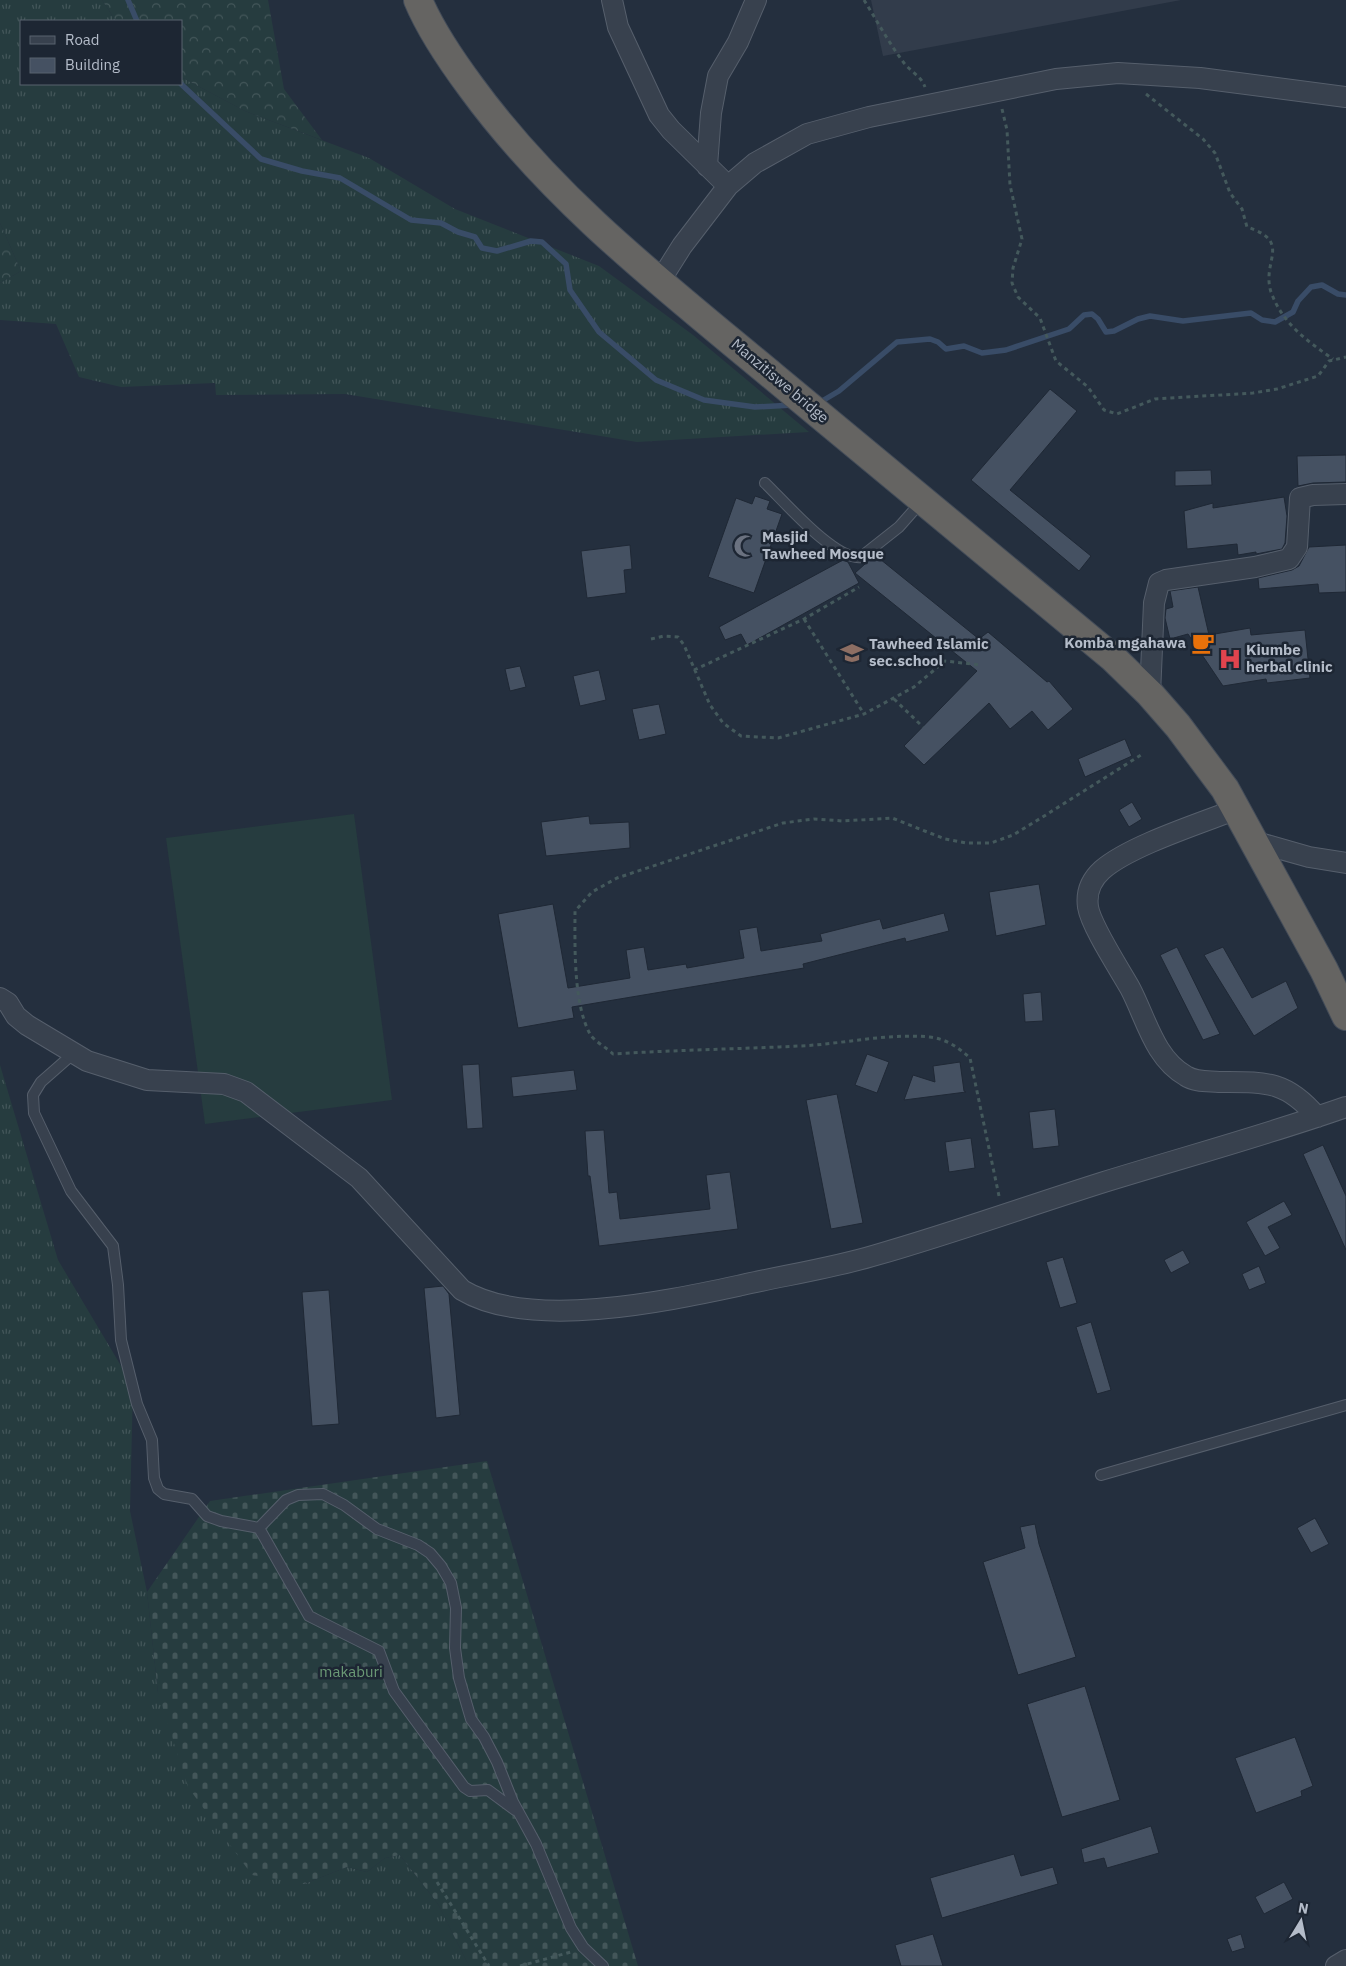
<svg xmlns="http://www.w3.org/2000/svg" width="1346" height="1966" font-family="'IBM Plex Sans',sans-serif">
<style>
.airport{fill:#323c4b}
.grass{fill:url(#grass-tufts)}
.forest{fill:url(#forest-crowns)}
.cemetery{fill:url(#cemetery-stones)}
.pitch{fill:#263c3f}
.lines{fill:none;stroke-linecap:round;stroke-linejoin:round}
.stream{stroke:#394c67;stroke-width:5.5}
.building{fill:#455162;stroke:#1f2835}
.service-casing{stroke:#565f6c;stroke-width:12}
.minor-casing{stroke:#565f6c;stroke-width:22}
.trunk-casing{stroke:#434c59;stroke-width:30}
.path{stroke:#44595c;stroke-width:3;stroke-dasharray:4 4;stroke-linecap:butt}
.service{stroke:#38414e;stroke-width:10}
.minor{stroke:#38414e;stroke-width:20}
.trunk{stroke:#656462;stroke-width:28}
.labels{text-anchor:middle;stroke-width:5;stroke-linejoin:round;paint-order:stroke}
.street-label{font-size:15px;fill:#b4bcc9;stroke:#1d2633}
.poi-label{font-size:15px;font-weight:bold;fill:#b4bcc9;stroke:#1d2633;text-anchor:start}
.park-label{font-size:15px;fill:#6b9a76;stroke:#1d2633}
</style>
<defs>
<pattern id="grass-tufts" width="24" height="20" patternUnits="userSpaceOnUse" patternTransform="scale(1.25)"><rect width="24" height="20" fill="#263c3f"/><path d="M3 7l-1-3M5 7V3M7 7l1-3M15 17l-1-3M17 17v-4M19 17l1-3" fill="none" stroke="#435659"/></pattern>
<pattern id="forest-crowns" width="20" height="18" patternUnits="userSpaceOnUse" patternTransform="scale(1.25)"><rect width="20" height="18" fill="#263c3f"/><path d="M2 6a3 3 0 1 1 6 0M12 15a3 3 0 1 1 6 0" fill="none" stroke="#435659"/></pattern>
<pattern id="cemetery-stones" width="16" height="16" patternUnits="userSpaceOnUse" patternTransform="scale(1.25)"><rect width="16" height="16" fill="#263c3f"/><path d="M2 7V4a2 2 0 0 1 4 0v3zM10 15v-3a2 2 0 0 1 4 0v3z" fill="#435659"/></pattern>
</defs>
<rect width="100%" height="100%" fill="#242f3e"/>
<path class="airport" d="M871 0H1181L883 56Z"/>
<path class="grass" d="M0 0H102L116 21H21V84H181V77L245 111 369 158 455 209 599 266 693 335 809 432 637 442 345 394 216 395 215 383 121 387 79 377 56 324 0 320V283L21 271 0 223Z
M0 1065 58 1260 133 1386 130 1511 147 1592 158 1693 304 1884 347 1867 367 1872 385 1858 400 1855 438 1904 469 1966H0Z"/>
<path class="forest" d="M102 0H268L284 89 322 140 245 111 181 77V21H116Z
M0 223 21 271 0 283Z"/>
<path class="cemetery" d="M487 1461 638 1966H469L438 1904 400 1855 385 1858 367 1872 347 1867 304 1884 252 1875 188 1787 158 1693 147 1592 210 1501Z"/>
<path class="pitch" d="M354 814 392 1100 205 1124 166 838Z"/>
<g class="lines">
<path class="stream" d="M128 0 137 21
M181 84 261 159 302 171 340 178 411 220 441 223 458 232 475 237 482 248 497 251 531 241 542 242 566 264 570 290 599 332 656 380 704 400 755 407 793 405
M817 404 839 391 897 342 930 339 938 342 946 349 964 346 982 353 1006 350 1069 329 1084 315 1092 314 1098 319 1106 332 1114 331 1138 319 1150 316 1183 321 1251 313 1262 320 1275 322 1293 312 1298 301 1311 287 1322 285 1338 294 1346 295"/>
</g>
<path class="building" d="M1050 389 1077 411 1010 490 1091 556 1079 571 971 480Z
M1346 455V482L1313 483 1298 486 1297 456Z
M1211 470 1212 485 1175 486V471Z
M755 496 770 501 767 509 782 514 754 593 708 577 736 498 752 504Z
M1284 497 1287 516 1285 543 1282 549 1256 554V552L1238 555 1237 544 1187 549 1184 511 1213 503V508Z
M630 545 632 569 624 570 626 593 587 598 581 551Z
M1346 545V592L1319 593 1318 584 1259 589 1258 578 1292 570 1299 566 1309 547Z
M875 555 979 639 988 632 1047 682 1049 681 1073 709 1048 730 1032 711 1010 729 989 703 924 765 904 746 977 671 855 573Z
M843 560 848 562 859 583 747 645 741 634 725 640 719 627Z
M1198 587 1209 635 1250 628 1251 635 1305 630 1310 678 1267 683 1266 679 1223 686 1188 634 1170 639 1165 618 1166 609 1173 607 1170 591Z
M520 666 526 687 510 691 505 669Z
M599 670 606 700 580 706 573 676Z
M659 704 666 734 639 740 632 709Z
M1125 739 1132 756 1085 777 1078 759Z
M1132 802 1142 819 1129 827 1119 810Z
M589 816 590 824 629 822 630 848 546 856 541 822Z
M1039 884 1046 925 996 936 989 892Z
M553 904 568 988 630 978 626 950 644 947 648 970 686 964 687 968 744 958 739 930 757 927 761 951 822 941 820 934 880 919 883 929 944 913 949 931 906 942 905 938 803 964 804 968 572 1007 574 1018 518 1028 498 914Z
M1177 947 1220 1034 1203 1040 1160 955Z
M1223 947 1252 998 1286 981 1298 1008 1254 1036 1204 955Z
M1041 992 1043 1021 1025 1022 1023 994Z
M867 1054 889 1062 877 1093 855 1085Z
M960 1062 964 1091 966 1092 904 1100 913 1075 935 1082 933 1066Z
M479 1064 483 1128 467 1129 462 1065Z
M574 1070 577 1090 513 1097 511 1077Z
M837 1094 863 1223 831 1229 806 1100Z
M1055 1109 1059 1146 1033 1149 1029 1112Z
M604 1130 609 1193 617 1192 620 1219 710 1209 706 1175 730 1172 738 1229 599 1246 590 1176H588L585 1131Z
M971 1138 975 1168 949 1172 945 1142Z
M1323 1145 1346 1196V1250L1303 1154Z
M1284 1201 1292 1215 1268 1227 1280 1248 1265 1256 1246 1222Z
M1183 1250 1190 1263 1171 1273 1164 1260Z
M1063 1257 1077 1303 1060 1308 1046 1262Z
M1259 1266 1266 1283 1249 1290 1242 1274Z
M443 1286 449 1294 460 1415 436 1418 424 1288Z
M329 1290 339 1424 312 1426 302 1292Z
M1091 1322 1111 1390 1097 1394 1076 1327Z
M1315 1518 1329 1544 1311 1553 1297 1528Z
M1035 1524 1039 1544 1076 1657 1018 1675 983 1562 1025 1548 1020 1527Z
M1085 1686 1120 1800 1062 1817 1027 1704Z
M1295 1737 1313 1786 1301 1791 1302 1796 1256 1813 1235 1758Z
M1151 1826 1159 1853 1107 1868 1104 1858 1084 1863 1081 1849Z
M1014 1854 1021 1876 1053 1867 1058 1884 942 1918 930 1878Z
M1284 1882 1293 1899 1264 1914 1255 1897Z
M933 1934 943 1966H901L895 1945Z
M1241 1934 1245 1948 1232 1952 1227 1939Z"/>
<g class="lines">
<defs>
<path id="service" d="M765 483C785 502 835 561 861 557L899 527 922 501
M74 1053 41 1082 33 1095 34 1113 71 1191 113 1246 118 1285 121 1340 137 1404 152 1440 154 1478 158 1489 164 1494 192 1499 207 1516 221 1521 259 1528 286 1500 298 1495 323 1494 344 1505 377 1529 418 1545 430 1553 441 1566 451 1583 456 1608 455 1648 459 1678 471 1719 484 1737 497 1762 513 1802 536 1844 571 1928 583 1947 603 1966
M1101 1475 1346 1405
M259 1528 309 1616 379 1651 394 1691 464 1787 470 1791 488 1790 515 1810"/>
<path id="minor" d="M612 0 618 27 659 115 671 130 728 186
M707 166 711 113 718 76 738 42 756 0
M660 281 682 246 728 186 755 163 807 134 869 117 1056 79 1118 73 1200 78 1346 97
M1150 694 1154 603 1159 583 1166 580 1255 567 1289 559 1297 547 1300 498 1313 495 1346 494
M1237 809C1201 823 1129 846 1102 870 1091 880 1086 893 1088 907 1091 926 1120 970 1130 988 1146 1018 1154 1058 1186 1076 1195 1082 1208 1081 1219 1082 1265 1082 1286 1080 1317 1117
M1256 842 1309 857 1346 863
M0 998 8 1003 16 1016 27 1025 87 1061 147 1080 224 1084 246 1092 359 1178 462 1290C530 1331 667 1301 742 1285 786 1275 833 1268 876 1255 953 1233 1028 1206 1104 1182 1185 1157 1266 1135 1346 1107
M1336 1966 1346 1960"/>
<path id="trunk" d="M418 0C431 31 451 60 471 87 554 201 666 287 774 377 887 470 1000 564 1113 658L1150 694 1178 726 1225 789 1324 970 1346 1016"/>
</defs>
<use href="#service" class="service-casing"/>
<use href="#minor" class="minor-casing"/>
<use href="#trunk" class="trunk-casing"/>
<path class="path" d="M864 0C877 21 889 43 904 63 911 72 921 76 925 87
M1146 94 1203 139 1215 153 1230 193 1242 209 1247 227C1293 242 1261 261 1271 292 1282 323 1307 341 1333 359
M1002 109 1007 130 1010 185 1022 239 1013 268 1012 283 1018 297 1040 318 1056 361 1088 387 1104 410 1117 414 1155 399 1253 393 1277 389 1318 376 1329 361 1346 357
M804 619 864 714
M651 639 664 636 678 637 684 645 710 705 723 723 741 736 778 738 864 714 914 687 945 661 981 665
M694 670 804 619 859 587
M894 699 923 727
M999 1196 970 1058C958 1047 946 1039 930 1037 887 1033 843 1044 800 1046 738 1049 676 1050 613 1054 607 1048 594 1041 590 1034 573 1003 575 945 575 911L592 892 617 878 783 823 814 819 843 821 892 818 945 839 966 843H991L1013 835 1041 818 1141 755
M437 1882 489 1966
M520 1966 571 1952"/>
<use href="#service" class="service"/>
<use href="#minor" class="minor"/>
<use href="#trunk" class="trunk"/>
</g>
<defs>
<symbol id="mosque-bare" viewBox="-9 -9 18 18"><path d="M3.5-4.9A6 6 0 1 0 3.5 4.9A5 5 0 1 1 3.5-4.9Z" fill="#6b7280" stroke="#1d2633" stroke-width="2.5" paint-order="stroke"/></symbol>
<symbol id="cafe-bare" viewBox="-9 -9 18 18"><path d="M-5.5-4.5H6V0H3Q3 3.5 0 3.5H-2.5Q-5.5 3.5-5.5 0ZM3-3.2v2h1.7v-2ZM-6 4.5H4V6H-6Z" fill="#e8710a" stroke="#1d2633" stroke-width="2.5" paint-order="stroke"/></symbol>
<symbol id="school-bare" viewBox="-9 -9 18 18"><path d="M0-5L7-2L0 1L-7-2ZM-4 1L0 2.5L4 1V4Q0 6-4 4Z" fill="#8d6e63" stroke="#1d2633" stroke-width="2.5" paint-order="stroke"/></symbol>
<symbol id="hospital-bare" viewBox="-9 -9 18 18"><path d="M-5-5h3v3.5h4V-5h3V5h-3V1.5h-4V5h-3Z" fill="#e0444e" stroke="#1d2633" stroke-width="2.5" paint-order="stroke"/></symbol>
</defs>
<g fill-rule="evenodd">
<use href="#mosque-bare" x="729" y="530" width="32" height="32"/>
<use href="#cafe-bare" x="1187" y="627" width="32" height="32"/>
<use href="#school-bare" x="836" y="637" width="32" height="32"/>
<use href="#hospital-bare" x="1214" y="643" width="32" height="32"/>
</g>
<g class="labels">
<g class="street-label">
<text transform="translate(780 381) rotate(40)" y="5">Manzitiswe bridge</text>
</g>
<g class="poi-label">
<text x="762" y="542">Masjid<tspan x="762" dy="17">Tawheed Mosque</tspan></text>
<text x="1186" y="648" text-anchor="end">Komba mgahawa</text>
<text x="869" y="649">Tawheed Islamic<tspan x="869" dy="17">sec.school</tspan></text>
<text x="1246" y="655">Kiumbe<tspan x="1246" dy="17">herbal clinic</tspan></text>
</g>
<g class="park-label">
<text x="351" y="1677">makaburi</text>
</g>
</g>
<rect x="20" y="20" width="162" height="65" fill="#1d2633" stroke="#59626f"/>
<rect x="30" y="36" width="25" height="8" fill="#38414e" stroke="#59626f"/>
<text x="65" y="45" font-size="15" fill="#b4bcc9">Road</text>
<rect x="30" y="58" width="25" height="15" fill="#455162" stroke="#59626f"/>
<text x="65" y="70" font-size="15" fill="#b4bcc9">Building</text>
<g transform="translate(1301 1921) rotate(10)" stroke="#1d2633" stroke-width="4" paint-order="stroke">
<path d="M0-4L9 19L0 12L-9 19Z" fill="#b4bcc9"/>
<text y="-8" font-size="14" font-weight="bold" text-anchor="middle" fill="#b4bcc9">N</text>
</g>
</svg>
